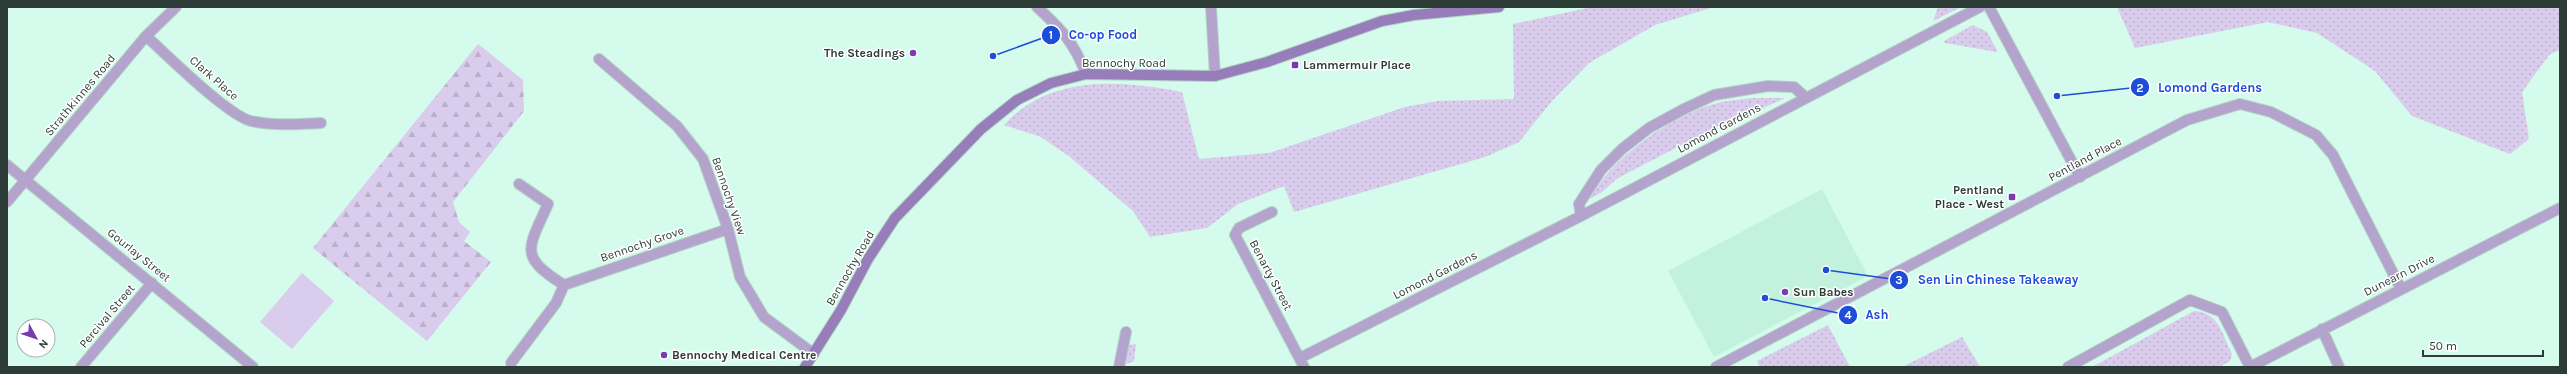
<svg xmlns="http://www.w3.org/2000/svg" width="2567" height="374" font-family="Karla,sans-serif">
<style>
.built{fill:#c2f2de}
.grass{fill:url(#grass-dots)}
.forest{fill:url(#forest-firs)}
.park{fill:#d9cced}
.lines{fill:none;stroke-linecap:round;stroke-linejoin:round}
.street-casing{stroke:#b3d5c7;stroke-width:12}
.secondary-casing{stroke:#b3d5c7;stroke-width:12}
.street{stroke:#b4a3cc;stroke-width:10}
.secondary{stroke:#977db9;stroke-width:10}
.poi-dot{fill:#783bb1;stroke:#fff;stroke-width:1.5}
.labels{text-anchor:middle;stroke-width:3;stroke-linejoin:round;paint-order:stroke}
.poi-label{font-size:12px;font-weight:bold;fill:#2d3c36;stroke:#fff;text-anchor:start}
.street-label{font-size:12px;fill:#2d3c36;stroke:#fff}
.leader{fill:none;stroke:#1d4ed8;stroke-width:1.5}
.callout-dot{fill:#1d4ed8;stroke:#fff;stroke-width:1.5}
.mark-label{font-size:12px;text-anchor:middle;font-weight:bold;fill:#fff}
.callout-label{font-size:13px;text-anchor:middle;font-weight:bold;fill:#1d4ed8;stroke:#fff;stroke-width:3;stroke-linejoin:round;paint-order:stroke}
</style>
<defs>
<pattern id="grass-dots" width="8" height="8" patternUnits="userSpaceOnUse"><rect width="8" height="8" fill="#d9cced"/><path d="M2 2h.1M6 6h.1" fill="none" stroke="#bbb0cc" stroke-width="1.8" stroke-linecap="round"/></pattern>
<pattern id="forest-firs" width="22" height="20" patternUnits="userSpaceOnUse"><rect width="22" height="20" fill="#d9cced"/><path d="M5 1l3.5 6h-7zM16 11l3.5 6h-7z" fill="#bbb0cc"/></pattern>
</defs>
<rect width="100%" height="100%" fill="#d4fbeb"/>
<path class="built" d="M1822 189 1868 276 1714 357 1668 271Z"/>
<path class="grass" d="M1592 7H1714L1655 25 1589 63 1551 102 1519 142 1485 157 1294 212 1284 186 1238 204 1207 228 1150 237 1133 211 1070 157 1041 137 1004 125C1050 74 1121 80 1182 92L1199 159 1269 153 1405 107 1438 101 1514 99 1513 24Z
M1938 7H1961L1933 21Z
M2117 7H2560V50L2550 54 2522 92 2529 139 2510 154 2412 116 2375 71 2317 33 2268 22 2135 48Z
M1973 25 1987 32 1997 50V52L1945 43 1944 41Z
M1751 98H1785L1761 109 1745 112 1618 178 1602 192 1590 199C1611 158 1673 114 1718 103 1728 100 1740 100 1751 98Z
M2194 311C2219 312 2222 334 2232 354L2230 361 2219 367H2092Z
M1828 325 1850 367H1760L1757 361Z
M1962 337 1980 367H1902Z
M1136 344 1134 361 1126 364 1125 352 1130 345Z"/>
<path class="forest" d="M478 44 523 80 524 111 453 202 459 222 470 232 464 241 491 262 427 341 313 248Z"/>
<path class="park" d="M302 273 334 301 292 349 260 322Z"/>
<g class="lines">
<defs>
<path id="street" d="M1037 7C1061 29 1074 42 1086 74
M1211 7 1215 76
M1989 7 2080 177
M146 36C167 55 227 115 251 121 274 126 298 124 321 123
M599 59 677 126 703 159 728 229 740 277 764 317 814 354
M7 165 253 367
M519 184 548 204C528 249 518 256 564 285
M7 202 146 36 176 7
M1272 212 1239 228 1235 235 1304 367
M1581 216 1579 204 1601 170 1622 149 1649 128 1684 109 1714 95 1768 86 1794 87 1805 97
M2322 329 2339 367
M1300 358 1581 216 1980 7
M511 363 556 303 564 285 728 229
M81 367 152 283
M1119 367 1126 332
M1716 367 2187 120 2240 104 2271 112 2316 135 2333 155 2401 289
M2068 367 2190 300 2222 312 2250 367
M2250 367 2560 208"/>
<path id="secondary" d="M805 367 841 310 868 259 895 218 981 129 1017 100 1051 83 1086 74 1215 76 1267 62 1382 21 1414 15 1499 7"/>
</defs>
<use href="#street" class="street-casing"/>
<use href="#secondary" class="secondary-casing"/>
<use href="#street" class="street"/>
<use href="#secondary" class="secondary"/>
</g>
<g class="poi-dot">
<circle cx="913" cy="53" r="4"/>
<rect x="1291" y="61" width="8" height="8" rx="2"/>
<rect x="2008" y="193" width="8" height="8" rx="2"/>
<circle cx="1785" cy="292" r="4"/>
<circle cx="664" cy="355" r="4"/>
</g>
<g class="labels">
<g class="poi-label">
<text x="905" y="57" text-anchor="end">The Steadings</text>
<text x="1303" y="69">Lammermuir Place</text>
<text x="2004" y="194" text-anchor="end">Pentland<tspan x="2004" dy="14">Place - West</tspan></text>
<text x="1793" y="296">Sun Babes</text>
<text x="672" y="359">Bennochy Medical Centre</text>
</g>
<g class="street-label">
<text x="1124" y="67">Bennochy Road</text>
<text transform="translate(214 78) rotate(41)" y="4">Clark Place</text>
<text transform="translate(80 95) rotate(-50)" y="4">Strathkinnes Road</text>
<text transform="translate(1719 128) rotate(-28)" y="4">Lomond Gardens</text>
<text transform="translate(2085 159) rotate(-28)" y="4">Pentland Place</text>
<text transform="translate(729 196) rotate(71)" y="4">Bennochy View</text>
<text transform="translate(642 244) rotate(-19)" y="4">Bennochy Grove</text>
<text transform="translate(139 255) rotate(39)" y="4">Gourlay Street</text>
<text transform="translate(850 268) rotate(-60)" y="4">Bennochy Road</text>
<text transform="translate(1271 275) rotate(62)" y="4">Benarty Street</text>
<text transform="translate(1435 275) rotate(-27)" y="4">Lomond Gardens</text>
<text transform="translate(2399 275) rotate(-27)" y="4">Dunearn Drive</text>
<text transform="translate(107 316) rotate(-50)" y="4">Percival Street</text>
</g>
</g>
<path class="leader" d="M993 56L1051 35M2057 96L2140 87M1826 270L1899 280M1765 298L1848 315"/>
<g class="callout-dot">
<circle cx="993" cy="56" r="4"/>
<circle cx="2057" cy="96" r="4"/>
<circle cx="1826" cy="270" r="4"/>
<circle cx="1765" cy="298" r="4"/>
<circle cx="1051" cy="35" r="10"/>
<circle cx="2140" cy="87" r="10"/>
<circle cx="1899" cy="280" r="10"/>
<circle cx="1848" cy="315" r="10"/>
</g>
<g class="mark-label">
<text x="1051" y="39">1</text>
<text x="2140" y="92">2</text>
<text x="1899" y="284">3</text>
<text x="1848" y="319">4</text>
</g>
<g class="callout-label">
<text x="1103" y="39">Co-op Food</text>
<text x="2210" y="92">Lomond Gardens</text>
<text x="1998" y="284">Sen Lin Chinese Takeaway</text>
<text x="1877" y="319">Ash</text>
</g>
<rect width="2567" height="374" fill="none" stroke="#2d3c36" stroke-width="16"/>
<g transform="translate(36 338) rotate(130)"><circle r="19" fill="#ffffff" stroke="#abb1af"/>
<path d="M0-3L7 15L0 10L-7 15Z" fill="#783bb1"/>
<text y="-6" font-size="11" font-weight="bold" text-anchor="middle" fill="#2d3c36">N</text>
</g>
<path d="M2423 350v6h120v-6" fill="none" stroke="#2d3c36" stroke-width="2"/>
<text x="2429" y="350" font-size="12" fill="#2d3c36" stroke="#ffffff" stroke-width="3" paint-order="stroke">50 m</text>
</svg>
